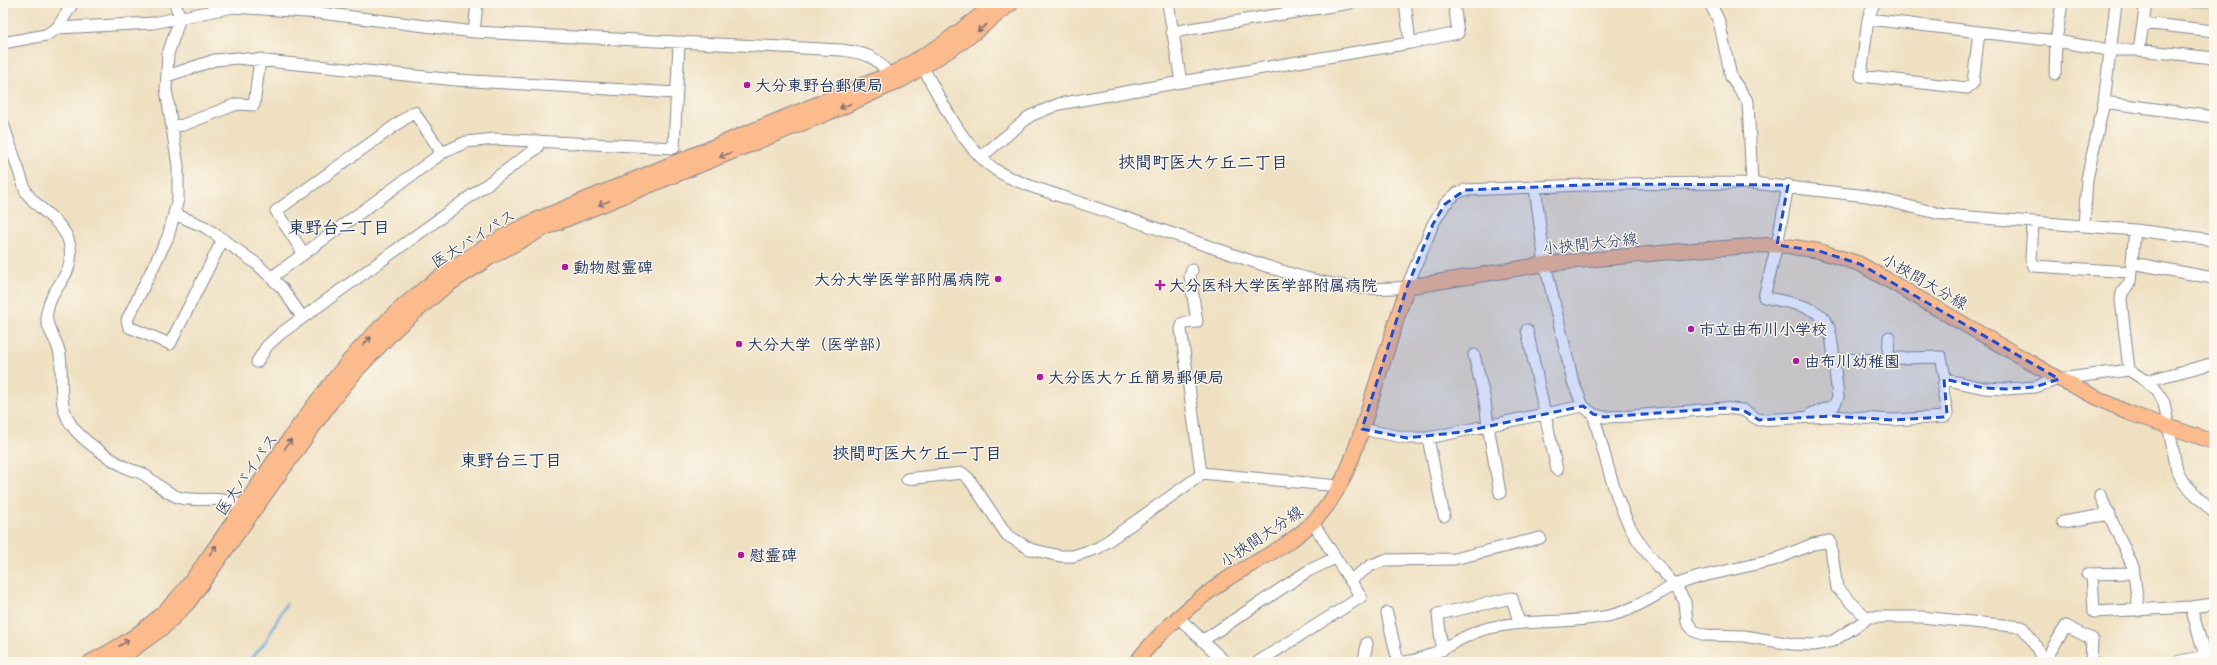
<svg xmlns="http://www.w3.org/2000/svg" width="2217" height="665" font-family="Mynerve,'Klee One',sans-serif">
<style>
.forest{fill:#86b26a;stroke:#507064}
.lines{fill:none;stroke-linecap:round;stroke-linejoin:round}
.stream{stroke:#63a9d9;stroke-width:2.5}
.minor-casing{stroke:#858890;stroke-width:13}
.major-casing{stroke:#858890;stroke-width:16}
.minor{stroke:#fff;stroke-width:11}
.major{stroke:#fbbb8c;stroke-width:14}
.oneway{stroke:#806e73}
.marked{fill:#1d4ed8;fill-opacity:0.2;stroke:#1d4ed8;stroke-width:3;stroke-dasharray:8 5;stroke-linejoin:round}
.poi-dot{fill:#b5179e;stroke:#fbf7ec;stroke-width:1.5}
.labels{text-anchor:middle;stroke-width:3;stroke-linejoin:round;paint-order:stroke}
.poi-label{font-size:16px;font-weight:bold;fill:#1b2f5e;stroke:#fbf7ec;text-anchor:start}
.street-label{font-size:16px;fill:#1b2f5e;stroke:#fbf7ec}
.neighbourhood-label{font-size:17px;font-weight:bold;fill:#1b2f5e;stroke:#fbf7ec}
</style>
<rect width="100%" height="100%" fill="#fbf7ec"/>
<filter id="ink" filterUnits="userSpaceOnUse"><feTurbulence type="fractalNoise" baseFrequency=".025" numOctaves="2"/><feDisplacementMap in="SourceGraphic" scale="8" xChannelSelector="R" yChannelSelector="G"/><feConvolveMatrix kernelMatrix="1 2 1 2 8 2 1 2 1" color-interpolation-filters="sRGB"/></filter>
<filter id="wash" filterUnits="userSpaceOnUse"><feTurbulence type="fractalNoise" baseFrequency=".012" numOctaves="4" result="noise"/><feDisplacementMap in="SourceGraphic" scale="16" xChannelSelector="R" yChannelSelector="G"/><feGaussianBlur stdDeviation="0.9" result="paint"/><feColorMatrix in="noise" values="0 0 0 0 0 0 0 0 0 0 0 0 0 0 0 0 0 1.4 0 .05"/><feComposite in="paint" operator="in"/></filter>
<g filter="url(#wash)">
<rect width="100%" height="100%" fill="#efe0c1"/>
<path class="forest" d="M2189 3H2214V9L2190 5Z"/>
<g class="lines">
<path class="stream" d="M248 662 264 644 286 604"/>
</g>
</g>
<g filter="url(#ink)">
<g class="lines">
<defs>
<path id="minor" d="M175 3 180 18 168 54 166 89 178 166V199L168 237 127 320 129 327 170 344 223 239
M1168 3 1181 82
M1405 3 1410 43
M1710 3 1719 21 1731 77 1748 102 1752 183
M1874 3 1868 19 1861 76 1967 88 1973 83 1979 32
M1868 19 2056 41 2109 50H2139L2214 58
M2143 23 2214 31
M57 28 153 23 233 7 320 13 474 32 842 50C862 53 878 55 888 75
M474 32 477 3
M1172 32 1350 3
M3 43 46 35 57 28 73 3
M2139 50 2146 3
M919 61C939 95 957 137 987 163 1000 175 1017 181 1033 187 1091 206 1150 226 1208 246 1276 269 1334 295 1407 287L1433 224 1445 204 1457 193 1465 190 1606 184 1752 183 1867 196 1945 215 2135 230 2214 240
M2055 74 2056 41 2062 3
M167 76 215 60 237 58 456 80 676 93
M2104 102 2214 117
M3 124 26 192C37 209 64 222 69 242 77 277 52 283 47 312 44 328 58 339 60 355 64 382 55 409 77 432 88 444 114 462 129 469 133 471 139 471 143 474 156 482 166 494 181 498 202 502 221 495 241 506
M172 126 183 125 237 104 254 105 260 59
M981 157 1030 116 1059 104 1181 82 1410 43 1458 33 1454 3
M1788 185 1777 245 1764 297C1786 303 1821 304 1829 328 1832 338 1833 350 1834 360L1941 357 1946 381
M1535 187 1545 264 1573 382 1583 406 1593 414 1604 417 1632 416 1724 408 1743 410 1759 420 1831 416 1893 420 1944 417 1947 414 1943 390 1944 382 1948 380 1984 388 2006 389 2035 387 2059 379 2129 370 2146 381 2158 392 2164 403 2177 471 2183 482 2214 513
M175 214 205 227 257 264 282 288 302 317
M2033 222 2031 259 2034 266 2131 272
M2084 226 2087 179 2104 102 2116 3
M304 254 276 211 414 112 442 153
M2132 263 2213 278 2214 275
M272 277 442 153 466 142 495 139 674 148 679 43
M1527 330 1557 470
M1474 355 1485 401 1488 426 1500 493
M1888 357 1889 337
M257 362 267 346 280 334 537 148 539 141
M2129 370 2121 300 2122 293 2130 282 2135 230
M2146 381 2211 364
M1811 414 1834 406 1838 397 1834 360
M1362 429 1407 438H1428L1583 406
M1428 438 1444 516
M1201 473 1339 486
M907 479 962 473 969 479 1007 535 1030 549 1060 556H1073L1098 548 1198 477 1201 473 1181 329 1183 323 1197 322 1190 276 1192 270
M2100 495 2133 567 2139 611
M2063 522 2110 514
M2087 574 2134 573
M2092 574 2094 612 2191 607 2214 604
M1350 580 1370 566 1384 560 1454 559 1540 538
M1387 613 1398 662
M1178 617 1225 662
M1866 617 1864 621 1833 641 1815 645 1792 644 1744 636 1705 635 1694 631 1687 622 1685 602 1675 585 1699 577 1774 560 1813 544 1830 541 1837 588 1866 617H1921L2022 627 2033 641 2044 662
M1202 641 1308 571 1335 558
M1442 650 1438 614 1512 598 1519 622
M1258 662 1361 597 1313 523
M1364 662 1367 643
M1404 662C1435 659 1458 636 1485 629 1527 618 1570 625 1612 615 1634 610 1655 595 1675 585 1659 567 1642 549 1630 527 1613 494 1604 450 1593 414
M2044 662 2066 626 2092 639 2091 662
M2176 662 2205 656 2191 607"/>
<path id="major" d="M90 662C114 650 137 636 157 618 184 595 203 564 223 536 261 481 297 424 339 373 391 307 462 254 538 219L897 71 942 44 996 3
M115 662 163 628 188 603 331 402 359 368 397 328 445 287 491 257 545 228 843 107 902 80 964 41 1012 3
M1136 662C1163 628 1194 601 1230 577 1258 560 1290 545 1313 522 1347 489 1359 438 1373 394 1384 359 1396 323 1407 287L1545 264 1681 251 1766 245 1787 246 1819 251 1860 264 2059 379 2126 412 2214 442"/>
</defs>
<use href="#minor" class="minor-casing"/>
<use href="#major" class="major-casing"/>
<use href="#minor" class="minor"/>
<use href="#major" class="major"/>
</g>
<defs><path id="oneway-shaft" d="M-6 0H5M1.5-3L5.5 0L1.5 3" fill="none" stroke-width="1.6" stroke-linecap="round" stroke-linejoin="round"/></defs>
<g class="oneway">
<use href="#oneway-shaft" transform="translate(982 28) rotate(142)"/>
<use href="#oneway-shaft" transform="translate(845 106) rotate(157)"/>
<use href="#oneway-shaft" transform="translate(725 155) rotate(158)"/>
<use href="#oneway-shaft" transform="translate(604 203) rotate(158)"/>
<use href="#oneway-shaft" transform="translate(367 341) rotate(-46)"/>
<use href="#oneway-shaft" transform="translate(288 444) rotate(-55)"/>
<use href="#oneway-shaft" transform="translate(213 550) rotate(-55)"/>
<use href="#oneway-shaft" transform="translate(124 643) rotate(-32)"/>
</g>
</g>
<path class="marked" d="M1606 184 1788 185 1777 245 1819 251 1860 264 2059 379 2035 387 2006 389 1984 388 1944 379 1947 414 1944 417 1893 420 1831 416 1759 420 1743 410 1724 408 1604 417 1593 414 1583 406 1462 432 1407 438 1362 429 1407 287 1433 224 1445 204 1465 190Z"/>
<g class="poi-dot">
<circle cx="747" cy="85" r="4"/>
<circle cx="565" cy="267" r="4"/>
<circle cx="998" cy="279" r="4"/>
<path d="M1158 279h4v4h4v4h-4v4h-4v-4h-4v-4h4z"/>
<circle cx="1691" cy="329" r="4"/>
<circle cx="739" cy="344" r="4"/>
<circle cx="1796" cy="361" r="4"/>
<circle cx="1040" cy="377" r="4"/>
<circle cx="741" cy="555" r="4"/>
</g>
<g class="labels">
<g class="poi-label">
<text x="755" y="91">大分東野台郵便局</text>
<text x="573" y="273">動物慰霊碑</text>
<text x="990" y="285" text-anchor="end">大分大学医学部附属病院</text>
<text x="1169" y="291">大分医科大学医学部附属病院</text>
<text x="1699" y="335">市立由布川小学校</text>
<text x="747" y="350">大分大学（医学部）</text>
<text x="1804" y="367">由布川幼稚園</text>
<text x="1048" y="383">大分医大ケ丘簡易郵便局</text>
<text x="749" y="561">慰霊碑</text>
</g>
<g class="street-label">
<text transform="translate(473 238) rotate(-32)" y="6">医大バイパス</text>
<text transform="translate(1590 243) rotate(-6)" y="6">小挾間大分線</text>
<text transform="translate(1925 281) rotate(30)" y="6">小挾間大分線</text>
<text transform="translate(246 474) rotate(-55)" y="6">医大バイパス</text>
<text transform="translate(1261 536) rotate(-34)" y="6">小挾間大分線</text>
</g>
<g class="neighbourhood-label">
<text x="1203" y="168">挾間町医大ケ丘二丁目</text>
<text x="339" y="233">東野台二丁目</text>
<text x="917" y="459">挾間町医大ケ丘一丁目</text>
<text x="511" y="466">東野台三丁目</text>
</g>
</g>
<rect width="2217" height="665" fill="none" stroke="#fbf7ec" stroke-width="16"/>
</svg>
